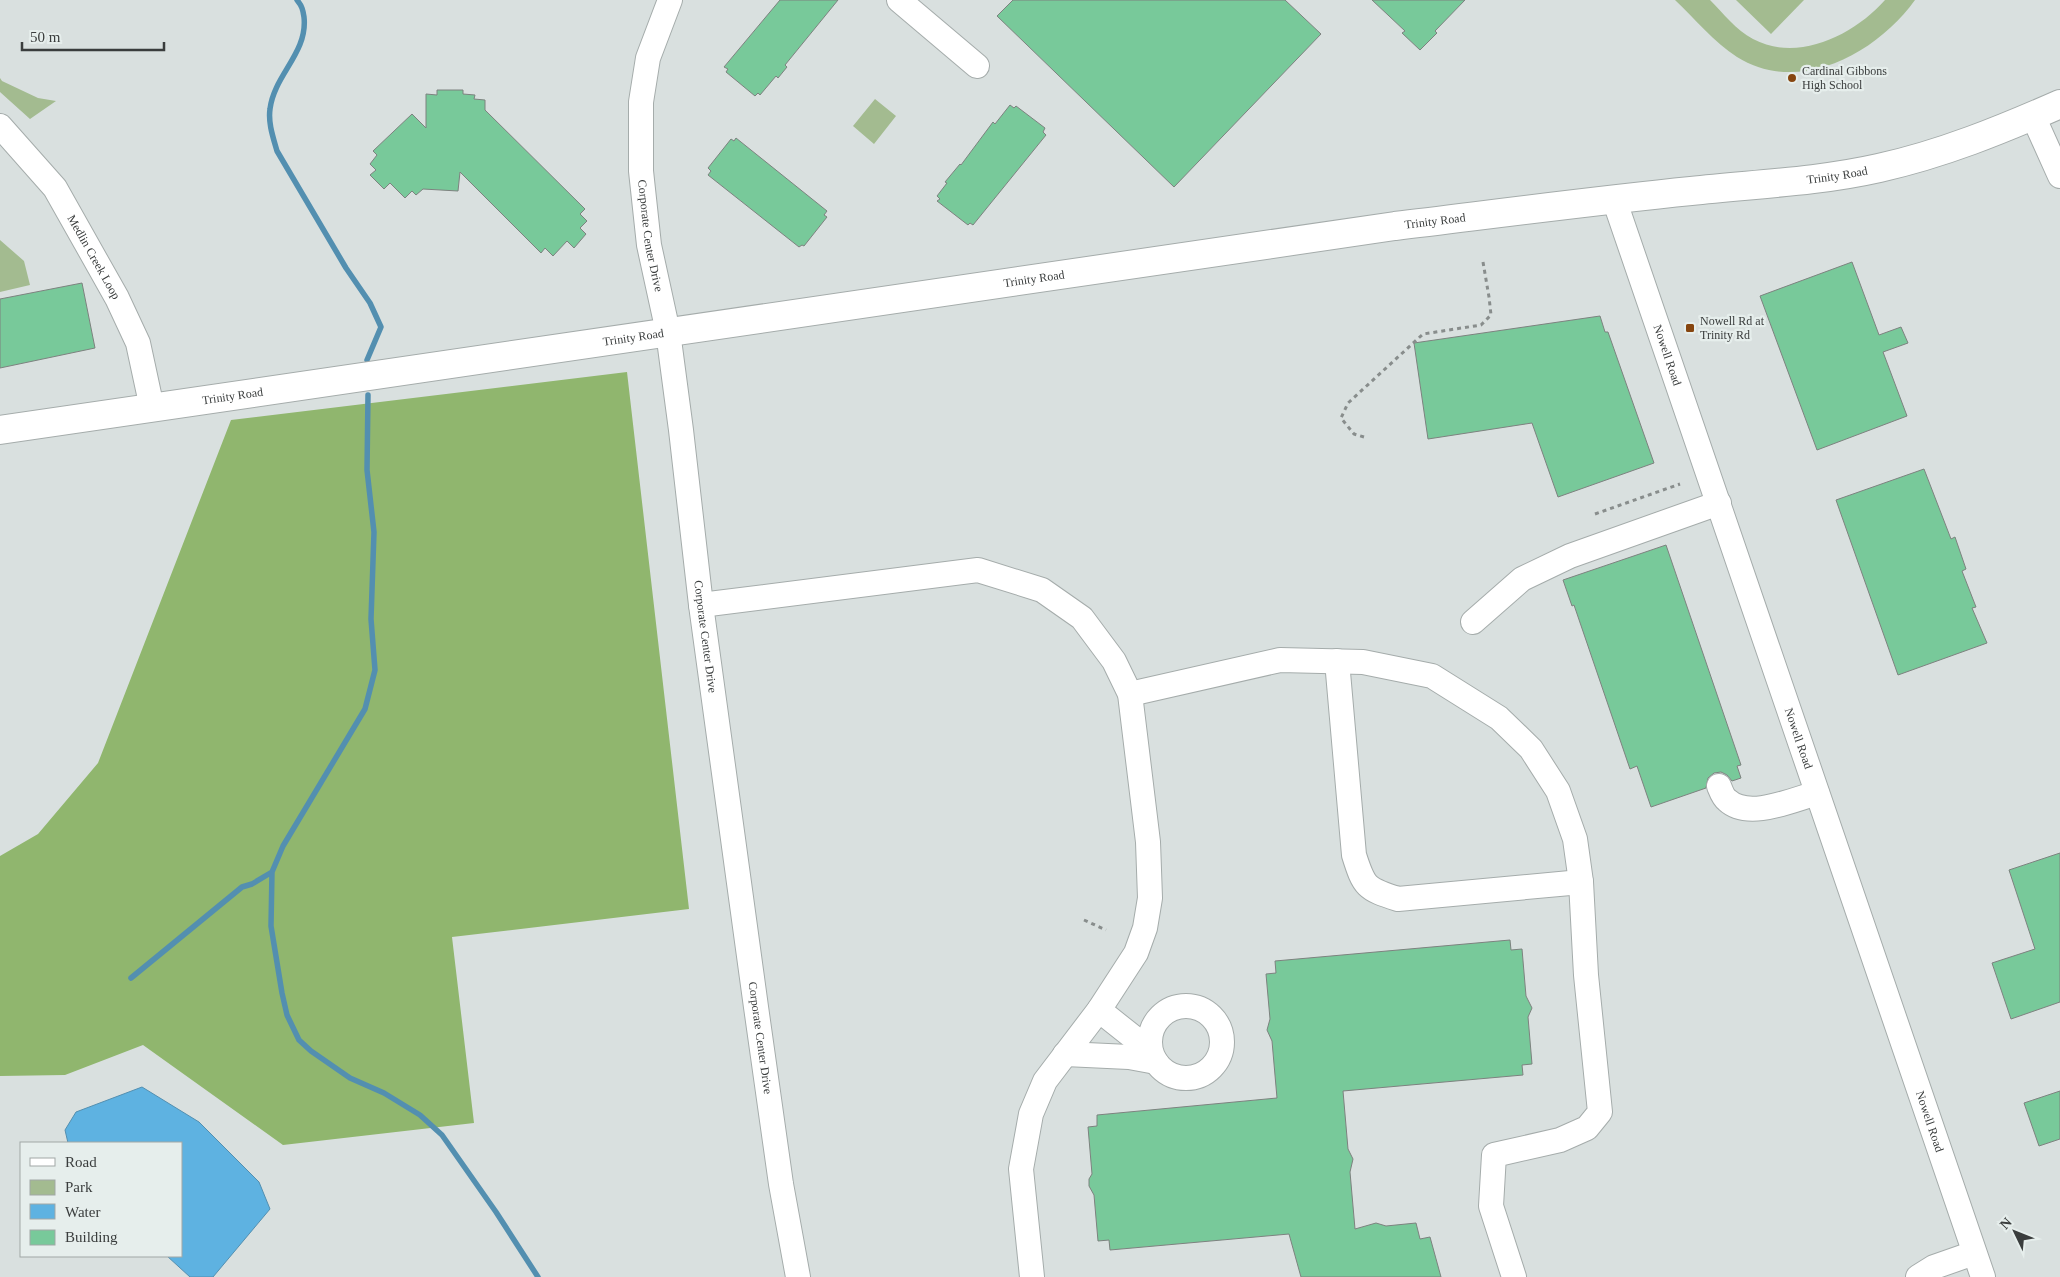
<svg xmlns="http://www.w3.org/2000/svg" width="2060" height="1277" font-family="'Times New Roman',serif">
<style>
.green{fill:#a3bb90}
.forest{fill:#90b66e}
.water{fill:#5eb2e1;stroke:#538fb0}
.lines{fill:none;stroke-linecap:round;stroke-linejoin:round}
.stream{stroke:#538fb0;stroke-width:5.5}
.building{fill:#78c99a;stroke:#7d827f}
.minor-casing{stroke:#a5acab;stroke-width:26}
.major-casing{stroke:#a5acab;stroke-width:30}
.path{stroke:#888d8c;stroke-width:3;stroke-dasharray:4 4;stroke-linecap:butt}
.minor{stroke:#fff;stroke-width:24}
.major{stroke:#fff;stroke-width:28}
.poi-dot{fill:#86450f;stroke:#e6eeec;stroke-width:2}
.labels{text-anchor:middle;stroke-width:4.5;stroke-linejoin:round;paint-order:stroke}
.poi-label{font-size:12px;fill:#3a3d3d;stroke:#e6eeec;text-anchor:start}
.street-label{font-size:12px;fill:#3a3d3d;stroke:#e6eeec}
</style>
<rect width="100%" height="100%" fill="#d9e0df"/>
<path class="green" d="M1675 0H1710C1723 13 1736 30 1753 39 1798 63 1854 35 1885 0H1915C1877 53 1799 96 1737 57 1714 42 1695 19 1675 0Z
M1736 0H1804L1771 34Z
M0 78 2 81 38 98 56 101 30 119 0 92Z
M875 99 896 116 874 144 853 126Z
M0 240 24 261 30 285 0 292Z"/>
<path class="forest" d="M627 372 689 909 452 937 474 1123 283 1145 143 1045 65 1075 0 1076V856L38 834 98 763 231 420Z"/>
<path class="water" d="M142 1087 199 1122 259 1182 270 1209 213 1277H190L167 1256H181V1143H68L65 1130 76 1112Z"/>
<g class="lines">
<path class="stream" d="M297 0C302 6 303 10 304 17 308 53 274 75 270 109 268 123 273 137 277 151L346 268 370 303 381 327 367 360
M368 395 367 470 374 532 371 619 375 670 365 709 283 846 272 872 271 926 282 993 287 1015 299 1040 311 1051 350 1078 384 1093 420 1115 442 1135 496 1212 538 1277
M131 978 242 887 252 884 272 872"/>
</g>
<path class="building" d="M780 0H838L785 65 787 67 778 78 776 76 760 95 758 93 755 96 726 72 728 69 724 67Z
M1013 0H1285L1321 34 1174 187 997 16Z
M1372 0H1465L1435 31 1437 33 1420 50 1402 33 1405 31Z
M437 90H463V94L475 95 474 99 485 100V110L585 209 580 214 587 221 580 228 586 234 574 248 567 241 553 256 545 248 541 253 460 172 458 191 423 189 416 195 412 191 405 198 390 183 384 189 370 175 376 170 370 164 377 155 373 151 412 114 426 128V94L437 95Z
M1010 105 1014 108 1016 106 1045 128 1043 132 1046 135 973 225 970 223 968 225 937 201 940 199 937 196 947 183 945 182 960 164 961 165 993 122 995 124Z
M736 138 827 211 824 215 827 217 804 246 802 245 799 247 708 175 711 171 708 168 731 139 734 141Z
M1852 262 1879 335 1901 327 1908 343 1883 352 1907 416 1817 450 1760 296Z
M82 283 95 348 0 368V299Z
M1600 316 1605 332H1608L1654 463 1558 497 1532 423 1428 439 1414 343Z
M1924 469 1951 539 1955 537 1966 569 1962 571 1976 607 1972 608 1987 643 1898 675 1836 500Z
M1666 545 1741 765 1737 766 1741 778 1732 781 1727 775 1721 772 1714 773 1708 778 1706 788 1651 807 1637 766 1630 769 1574 605 1572 606 1563 580Z
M2060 853V1002L2011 1019 1992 963 2035 949 2009 870Z
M1510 940 1511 950 1522 949 1526 996 1532 1008 1528 1017 1532 1064 1522 1065 1523 1075 1343 1091 1348 1149 1353 1159 1350 1172 1355 1229 1376 1223 1386 1226 1416 1223 1420 1239 1430 1237 1441 1277H1301L1289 1234 1110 1250 1109 1240 1098 1241 1094 1195 1089 1186V1179L1092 1174 1088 1127 1097 1126V1115L1277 1098 1272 1041 1267 1030 1270 1019 1266 974 1276 973 1275 961Z
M2060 1091V1139L2039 1146 2024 1103Z"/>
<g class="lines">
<defs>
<g id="minor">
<path id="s1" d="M670 0 648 58 641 102V171L649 245 668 332 681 430 701 605 756 1007 781 1184 798 1277"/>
<path d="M899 0 977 66"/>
<path d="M2033 116 2060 176"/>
<path id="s2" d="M0 126 55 188 117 298 138 343 152 408"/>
<path id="s3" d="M1614 199 1983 1277"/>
<path d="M701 605 978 570 1042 590 1082 618 1114 661 1130 694 1148 842 1150 898 1145 928 1136 953 1099 1010 1045 1081 1031 1114 1021 1169 1032 1277"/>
<path d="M1473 622 1522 579 1570 556 1719 503"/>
<path d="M1337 661 1354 855C1364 887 1366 889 1398 899L1581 882"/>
<path d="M1130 694 1280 660 1363 662 1432 676 1499 718 1531 749 1558 791 1575 839 1581 882 1586 975 1600 1112 1587 1128 1560 1140 1494 1155 1491 1206 1514 1277"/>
<path d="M1719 786C1721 791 1723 797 1727 800 1748 820 1792 800 1817 793"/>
<circle cx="1186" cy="1042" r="36"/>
<path d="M1099 1010 1138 1041H1150"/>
<path d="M1065 1054 1129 1057 1156 1062"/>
<path d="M1918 1277 1934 1267 1974 1253"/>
</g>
<g id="major">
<path id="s4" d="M0 430 1395 226C1494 214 1592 201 1691 191 1754 184 1817 182 1879 168 1942 154 2001 130 2060 104"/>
</g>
</defs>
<use href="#minor" class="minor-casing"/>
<use href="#major" class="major-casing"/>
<path class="path" d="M1364 437 1354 434 1341 418 1348 403 1423 334 1481 325 1491 315 1489 297 1483 262
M1595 514 1680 484
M1084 920 1106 930"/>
<use href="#minor" class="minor"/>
<use href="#major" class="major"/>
</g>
<g class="poi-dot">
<circle cx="1792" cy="78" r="5"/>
<rect x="1685" y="323" width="10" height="10" rx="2.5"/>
</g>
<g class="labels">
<g class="poi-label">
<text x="1802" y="75">Cardinal Gibbons<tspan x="1802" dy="14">High School</tspan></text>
<text x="1700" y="325">Nowell Rd at<tspan x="1700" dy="14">Trinity Rd</tspan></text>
</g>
<g class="street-label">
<text dy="4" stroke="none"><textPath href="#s4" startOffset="1855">Trinity Road</textPath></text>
<text dy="4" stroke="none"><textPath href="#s4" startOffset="1450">Trinity Road</textPath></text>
<text dy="4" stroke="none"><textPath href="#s1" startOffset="241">Corporate Center Drive</textPath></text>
<text dy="4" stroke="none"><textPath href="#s2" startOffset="162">Medlin Creek Loop</textPath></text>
<text dy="4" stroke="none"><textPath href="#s4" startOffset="1045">Trinity Road</textPath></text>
<text dy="4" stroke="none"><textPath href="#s4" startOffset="640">Trinity Road</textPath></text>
<text dy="4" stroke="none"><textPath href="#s3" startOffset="165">Nowell Road</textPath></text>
<text dy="4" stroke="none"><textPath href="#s4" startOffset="235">Trinity Road</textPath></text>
<text dy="4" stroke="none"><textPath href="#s1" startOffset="646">Corporate Center Drive</textPath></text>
<text dy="4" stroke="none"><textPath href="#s3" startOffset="570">Nowell Road</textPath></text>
<text dy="4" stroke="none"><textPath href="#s1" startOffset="1051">Corporate Center Drive</textPath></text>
<text dy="4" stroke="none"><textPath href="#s3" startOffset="975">Nowell Road</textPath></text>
</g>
</g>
<rect x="20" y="1142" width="162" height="115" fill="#e6eeec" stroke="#a1a7a6"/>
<rect x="30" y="1158" width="25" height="8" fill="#ffffff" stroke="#a1a7a6"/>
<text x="65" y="1167" font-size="15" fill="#3a3d3d">Road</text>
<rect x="30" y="1180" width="25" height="15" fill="#a3bb90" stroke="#a1a7a6"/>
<text x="65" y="1192" font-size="15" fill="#3a3d3d">Park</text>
<rect x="30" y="1204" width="25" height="15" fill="#5eb2e1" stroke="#a1a7a6"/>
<text x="65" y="1217" font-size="15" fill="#3a3d3d">Water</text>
<rect x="30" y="1230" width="25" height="15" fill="#78c99a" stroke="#a1a7a6"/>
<text x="65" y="1242" font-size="15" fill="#3a3d3d">Building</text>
<g transform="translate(2015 1232) rotate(313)" stroke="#e6eeec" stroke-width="4" paint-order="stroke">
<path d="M0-4L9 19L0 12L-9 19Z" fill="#3a3d3d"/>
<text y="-8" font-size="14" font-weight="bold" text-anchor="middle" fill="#3a3d3d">N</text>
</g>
<path d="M22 42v8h142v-8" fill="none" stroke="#3a3d3d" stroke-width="2.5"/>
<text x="30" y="42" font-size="15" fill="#3a3d3d" stroke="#e6eeec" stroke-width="4" paint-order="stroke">50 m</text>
</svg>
